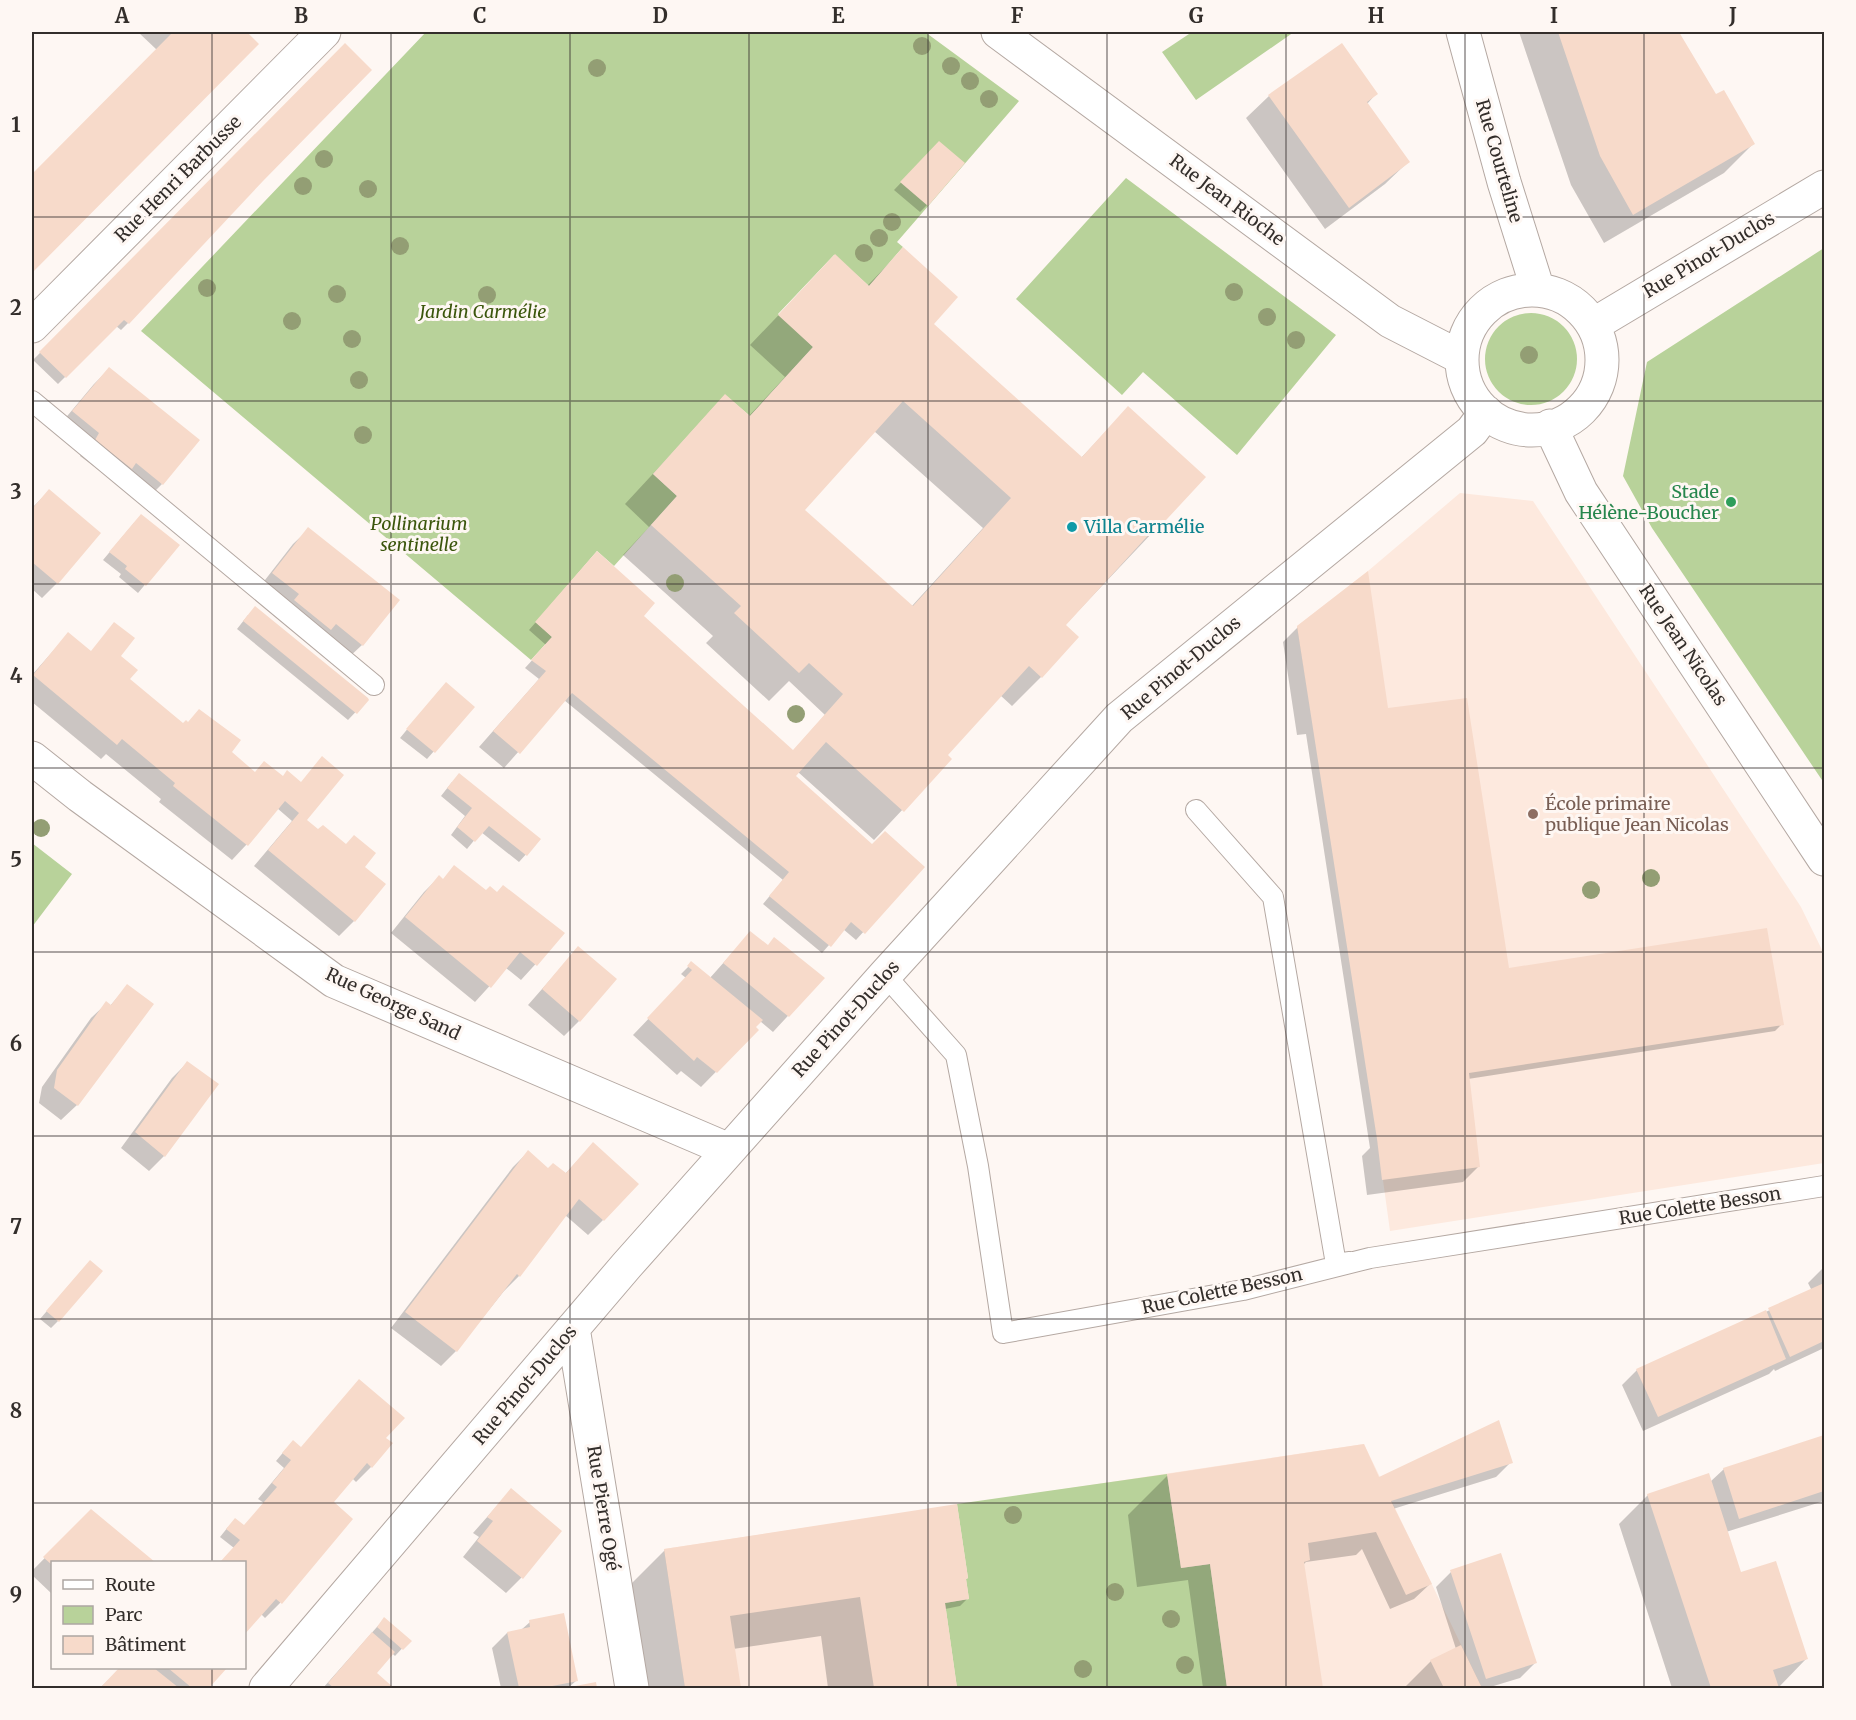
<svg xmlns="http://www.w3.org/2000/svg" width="1856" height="1720" font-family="Merriweather,serif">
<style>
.built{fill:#fde9de}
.green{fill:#b8d29a}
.shadow{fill:#0003;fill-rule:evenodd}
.building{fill:#f7daca;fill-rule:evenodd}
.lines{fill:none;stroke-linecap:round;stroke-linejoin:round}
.service-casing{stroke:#b4a8a2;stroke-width:22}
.minor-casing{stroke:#b4a8a2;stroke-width:35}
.service{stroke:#fff;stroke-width:20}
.minor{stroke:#fff;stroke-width:33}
.tree{fill:#939e74}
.grid{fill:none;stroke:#332e2b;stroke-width:1.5;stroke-opacity:0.55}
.leisure-dot{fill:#2e9e5b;stroke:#fef7f3;stroke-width:2}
.culture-dot{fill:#0f9aa8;stroke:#fef7f3;stroke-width:2}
.education-dot{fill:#8d6e63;stroke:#fef7f3;stroke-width:2}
.labels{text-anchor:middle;stroke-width:6;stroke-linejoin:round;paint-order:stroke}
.street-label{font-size:18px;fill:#332e2b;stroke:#fef7f3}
.park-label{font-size:18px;font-style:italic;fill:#3b560c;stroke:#fef7f3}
.leisure-label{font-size:18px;fill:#27864d;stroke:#fef7f3;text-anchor:end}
.culture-label{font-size:18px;fill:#0d838f;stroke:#fef7f3;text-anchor:start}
.education-label{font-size:18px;fill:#785e54;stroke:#fef7f3;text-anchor:start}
.neatline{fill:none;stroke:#332e2b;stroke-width:2}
.grid-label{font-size:20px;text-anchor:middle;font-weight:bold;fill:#332e2b}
</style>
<rect width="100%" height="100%" fill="#fef7f3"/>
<path class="built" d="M1460 493 1533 501 1801 907 1824 954V1163L1390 1231 1362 1028 1297 626 1368 571Z
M1364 1444 1482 1688H685L664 1549Z"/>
<path class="green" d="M426 32H925L1019 101 897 242 903 247 869 286 834 255 778 314 813 347 750 416 725 395 653 474 677 496 614 566 597 551 536 622 552 637 531 660 141 331Z
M1192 32H1294L1196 100 1162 52Z
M1126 178 1336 335 1237 455 1143 372 1122 395 1016 299Z
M1824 248V783L1652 528 1623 476 1647 362Z
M1485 359a46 46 0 1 1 92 0a46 46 0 1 1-92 0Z
M32 843 72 874 32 927Z
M1167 1474 1181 1568 1210 1564 1227 1688H957L945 1603 969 1599 966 1579 968 1578 957 1504Z"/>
<path class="shadow" d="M138 32H244L257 44 32 271V176L157 50Z
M1519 32H1678L1716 96 1753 144 1724 173 1604 243 1571 185Z
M345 45 262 180 128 323 121 330 116 326 58 384 33 360Z
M1376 94 1367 104 1408 162 1385 184 1325 229 1246 118 1269 96Z
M939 143 927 205 920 212 894 190Z
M903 249 932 324 1081 458 1128 408 1154 531 1064 626 1041 677 1012 706 1000 695 946 755 950 759 874 840 798 772 794 776 872 846 922 867 856 940 843 929 822 953 763 904 783 880 564 700 504 768 479 747 539 679 525 668 546 645 529 630 590 560 642 616 793 751 825 715 789 681 769 701 706 643 713 636 623 555 649 527 625 504 725 396 748 417 785 377 750 345 835 256 867 286ZM874 431 983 528 911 607 803 510Z
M109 369 162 484 147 499 121 478 116 483 80 456 85 449 58 427 94 384Z
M49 491 57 583 42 598 32 589V508Z
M134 523 178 545 138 593 119 577 121 574 103 560Z
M309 529 397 600 362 645 346 660 258 589 293 544Z
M248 615 367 700 348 720 237 629Z
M1298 627 1387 710 1507 970 1782 1024 1775 1031 1468 1079 1478 1167 1463 1182 1367 1195 1362 1156 1370 1148 1306 734 1297 735 1283 642Z
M68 634 91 652 119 656 128 679 225 758 255 773 265 763 305 820 363 867 354 921 339 936 254 866 292 821 277 808 247 844 232 860 159 802 161 799 106 754 101 759 32 702V675Z
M439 691 473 707 427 759 400 738Z
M452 782 539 840 519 862 481 832 467 849 451 835 465 816 441 796Z
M439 877 443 880 486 892 563 934 521 980 506 968 475 1002 391 933 424 892Z
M750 933 767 946 823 978 773 1032 760 1021 754 1027 757 1030 701 1087 681 1071 677 1075 633 1035 677 989 686 978 681 974 691 964 709 979Z
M578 948 579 1021 564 1036 528 1005Z
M127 986 152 1004 77 1105 61 1120 39 1103 42 1087 91 1018 107 1003 110 1006Z
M187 1063 164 1156 149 1171 121 1148 172 1078Z
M593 1144 603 1220 588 1235 565 1215 519 1276 504 1291 456 1351 441 1366 391 1328 513 1167 528 1152 548 1170 565 1174Z
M1824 1267V1348L1775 1371 1774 1369 1769 1374 1643 1431 1622 1385 1637 1370 1812 1291 1808 1283Z
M83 1269 58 1321 51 1328 40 1319Z
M1824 1436V1501L1726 1532 1740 1574 1806 1659 1778 1688H1672L1619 1524 1648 1495 1710 1482 1724 1469Z
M384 1438 371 1467 356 1482 352 1478 331 1503 280 1603 265 1618 261 1614 244 1562H221L234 1548 220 1537 228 1527H244L264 1503 258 1499 284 1468 276 1461 286 1449Z
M1511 1462 1496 1477 1393 1509 1430 1584 1414 1599 1390 1609 1362 1549 1356 1555 1306 1562 1303 1565 1322 1688H1203L1188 1580 1137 1587 1128 1515 1168 1475 1379 1479Z
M511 1490 560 1531 521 1578 506 1593 463 1557 479 1537 473 1533Z
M91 1511 152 1562H52V1594L32 1575V1571Z
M665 1550 964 1580 967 1599 960 1606 945 1609 956 1688H828L821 1636 733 1649 739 1688H639L625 1590Z
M1451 1572 1535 1663 1520 1678 1487 1688H1404L1431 1661 1456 1649 1436 1587Z
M384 1619 409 1641 395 1656 392 1653 375 1673 392 1688H323Z
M530 1622 577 1680 568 1688H501L492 1648 507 1633 521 1630Z
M121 1668H225L207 1688H100Z"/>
<path class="building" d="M173 32H247L259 44 32 273V174Z
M1558 32H1679L1716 94 1724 90 1755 144 1633 215 1600 156Z
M345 43 372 70 263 181 129 324 124 320 66 378 39 352Z
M1342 43 1378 94 1367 102 1410 162 1349 208 1268 95Z
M939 141 965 163 928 206 900 182Z
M903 247 958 297 934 324 1082 457 1128 406 1206 477 1155 532 1153 530 1066 625 1079 637 1042 678 1029 666 948 755 952 759 904 812 826 742 796 776 872 844 885 831 925 867 865 934 851 922 831 947 769 896 789 872 572 693 520 754 493 731 546 671 531 660 552 637 535 622 597 551 655 603 644 616 793 750 843 694 809 663 799 673 734 613 741 606 651 525 677 496 653 474 725 394 750 416 813 347 778 315 835 254 869 286ZM903 401 1011 498 913 606 805 510Z
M109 367 200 440 163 485 136 463 132 469 95 440 99 433 72 411Z
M49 489 101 533 58 584 32 562V509Z
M141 514 180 545 146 586 125 569 127 566 109 552Z
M308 527 400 600 363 646 336 624 331 630 294 600 299 594 272 573Z
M1368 571 1388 708 1467 698 1509 968 1767 928 1784 1025 1469 1073 1480 1167 1382 1180 1377 1139 1297 626Z
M255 606 368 698 369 700 357 714 243 621Z
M114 622 135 638 121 656 138 670 130 679 183 723 186 720 188 722 199 709 241 740 232 752 255 772 264 761 283 776 287 770 301 782 322 756 344 775 307 820 318 829 323 825 346 844 354 835 376 853 365 867 386 884 355 922 268 850 299 813 285 801 248 846 173 786 175 783 122 739 117 745 33 675 68 632 91 651Z
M446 682 475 707 435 753 406 729Z
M459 773 541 839 527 856 489 826 475 842 457 827 472 808 447 788Z
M454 865 486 890 490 886 497 892 503 885 565 933 537 966 520 952 491 988 405 917 439 875 443 879Z
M750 931 768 945 774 937 825 978 789 1017 723 963Z
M578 946 617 979 580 1022 542 989Z
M691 961 763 1020 756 1027 759 1030 717 1073 697 1057 694 1061 647 1018 692 970 687 966Z
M127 984 154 1004 78 1106 54 1088 57 1070 106 1001 111 1005Z
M187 1061 219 1084 165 1157 135 1132Z
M593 1142 639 1184 604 1221 579 1199 520 1277 517 1274 457 1352 405 1312 528 1150 548 1168 553 1163 566 1173Z
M90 1260 103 1271 59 1322 46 1311Z
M1824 1283V1341L1790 1357 1768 1308Z
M1766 1310 1786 1359 1658 1417 1636 1369Z
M359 1379 405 1418 386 1438 393 1443 372 1468 367 1463 334 1502 353 1519 282 1604 276 1599 244 1635V1562H220L240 1540 226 1529 235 1518 244 1525 277 1487 272 1483 291 1460 282 1453 293 1440 301 1447Z
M1499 1420 1513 1463 1391 1501 1432 1584 1406 1595 1376 1532 1308 1543 1310 1560 1304 1562 1323 1688H1227L1210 1564 1181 1568 1167 1474 1364 1444 1379 1477Z
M1824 1435V1491L1739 1519 1723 1468Z
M1709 1473 1741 1572 1776 1561 1808 1659 1773 1670 1779 1688H1711L1647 1494Z
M511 1488 562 1531 523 1579 477 1541 493 1521 487 1517Z
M957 1504 968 1578 966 1579 969 1599 945 1603 957 1688H874L860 1597 730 1616 741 1688H685L664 1549Z
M91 1509 155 1562H52V1565L43 1557Z
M1501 1553 1537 1663 1486 1679 1450 1570Z
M564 1613 578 1681 542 1688H519L507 1632 530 1627 529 1620Z
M384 1617 412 1641 403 1650 377 1627Z
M372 1632 395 1652 377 1673 394 1688H334L328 1683Z
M1461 1645 1482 1688H1444L1430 1660Z
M119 1668H154L179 1688H100Z
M168 1668H227L209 1688H192Z
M596 1682 597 1688H570V1687Z"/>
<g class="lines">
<defs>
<path id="service" d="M32 401 374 685
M1196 810 1273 897 1336 1264 1350 1262
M885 975 956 1055 978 1166 1003 1333 1243 1290 1370 1258 1824 1186"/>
<path id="minor" d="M998 32 1390 321 1462 358
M1463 32 1504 182 1538 290
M1462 360a70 70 0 1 1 140 0a70 70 0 1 1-140 0Z
M1593 325 1824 187
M32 326 324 32
M1550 426 1581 492 1824 859
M32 758 80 796 334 981 729 1150
M573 1328 632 1688
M266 1688 627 1265 885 975 1119 718 1472 431 1486 412"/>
</defs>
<use href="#service" class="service-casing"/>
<use href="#minor" class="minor-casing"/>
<use href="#service" class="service"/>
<use href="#minor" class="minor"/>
</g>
<g class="tree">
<circle cx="922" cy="46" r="9"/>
<circle cx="951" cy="66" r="9"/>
<circle cx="597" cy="68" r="9"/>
<circle cx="970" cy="81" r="9"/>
<circle cx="989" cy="99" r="9"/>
<circle cx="324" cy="159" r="9"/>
<circle cx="303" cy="186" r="9"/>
<circle cx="368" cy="189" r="9"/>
<circle cx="892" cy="222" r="9"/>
<circle cx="879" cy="238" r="9"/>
<circle cx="400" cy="246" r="9"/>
<circle cx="864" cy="253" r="9"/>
<circle cx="207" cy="288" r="9"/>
<circle cx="1234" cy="292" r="9"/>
<circle cx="337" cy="294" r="9"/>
<circle cx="487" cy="295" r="9"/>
<circle cx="1267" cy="317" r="9"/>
<circle cx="292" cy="321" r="9"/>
<circle cx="352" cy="339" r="9"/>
<circle cx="1296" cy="340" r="9"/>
<circle cx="1529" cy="355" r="9"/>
<circle cx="359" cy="380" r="9"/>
<circle cx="363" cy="435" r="9"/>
<circle cx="675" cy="583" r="9"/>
<circle cx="796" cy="714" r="9"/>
<circle cx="41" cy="828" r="9"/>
<circle cx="1651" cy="878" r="9"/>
<circle cx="1591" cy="890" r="9"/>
<circle cx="1013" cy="1515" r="9"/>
<circle cx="1115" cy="1592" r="9"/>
<circle cx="1171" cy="1619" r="9"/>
<circle cx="1185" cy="1665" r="9"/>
<circle cx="1083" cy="1669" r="9"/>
</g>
<path class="grid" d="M212 32V1562M391 32V1688M570 32V1688M749 32V1688M928 32V1688M1107 32V1688M1286 32V1688M1465 32V1688M1644 32V1688M32 217H1824M32 401H1824M32 584H1824M32 768H1824M32 952H1824M32 1136H1824M32 1319H1824M32 1503H1824M212 1668V1688"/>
<circle class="leisure-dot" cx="1731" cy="502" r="6"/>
<circle class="culture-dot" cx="1072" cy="527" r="6"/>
<circle class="education-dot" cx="1533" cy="814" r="6"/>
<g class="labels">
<g class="street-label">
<text transform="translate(1499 161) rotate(74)" y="6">Rue Courteline</text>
<text transform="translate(178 179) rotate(-45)" y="6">Rue Henri Barbusse</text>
<text transform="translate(1227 200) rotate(37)" y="6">Rue Jean Rioche</text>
<text transform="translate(1709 255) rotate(-31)" y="6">Rue Pinot-Duclos</text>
<text transform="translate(1683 645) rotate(56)" y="6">Rue Jean Nicolas</text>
<text transform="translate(1181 668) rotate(-40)" y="6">Rue Pinot-Duclos</text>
<text transform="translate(393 1004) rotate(25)" y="6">Rue George Sand</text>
<text transform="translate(846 1019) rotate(-48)" y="6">Rue Pinot-Duclos</text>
<text transform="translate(1700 1206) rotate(-9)" y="6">Rue Colette Besson</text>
<text transform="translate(1222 1291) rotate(-12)" y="6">Rue Colette Besson</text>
<text transform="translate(525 1385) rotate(-50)" y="6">Rue Pinot-Duclos</text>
<text transform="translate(603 1508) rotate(81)" y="6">Rue Pierre Ogé</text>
</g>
<g class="park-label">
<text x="483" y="318">Jardin Carmélie</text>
<text x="419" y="530">Pollinarium<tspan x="419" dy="21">sentinelle</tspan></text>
</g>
<g class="leisure-label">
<text x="1719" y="498">Stade<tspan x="1719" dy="21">Hélène-Boucher</tspan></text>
</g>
<g class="culture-label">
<text x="1084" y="533">Villa Carmélie</text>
</g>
<g class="education-label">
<text x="1545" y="810">École primaire<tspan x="1545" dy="21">publique Jean Nicolas</tspan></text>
</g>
</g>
<rect width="1856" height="1720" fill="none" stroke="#fef7f3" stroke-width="66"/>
<rect x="51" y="1561" width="195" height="108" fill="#fef7f3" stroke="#ada7a3" stroke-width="1.5"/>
<rect x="63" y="1580" width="30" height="9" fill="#ffffff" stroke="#ada7a3" stroke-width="1.5"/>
<text x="105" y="1591" font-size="18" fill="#332e2b">Route</text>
<rect x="63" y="1606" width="30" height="18" fill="#b8d29a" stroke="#ada7a3" stroke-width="1.5"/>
<text x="105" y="1621" font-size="18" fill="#332e2b">Parc</text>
<rect x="63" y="1636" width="30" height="18" fill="#f7daca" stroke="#ada7a3" stroke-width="1.5"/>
<text x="105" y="1651" font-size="18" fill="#332e2b">Bâtiment</text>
<rect x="33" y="33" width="1790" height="1654" class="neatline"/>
<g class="grid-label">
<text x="122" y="23">A</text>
<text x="301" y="23">B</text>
<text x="480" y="23">C</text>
<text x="660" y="23">D</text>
<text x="838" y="23">E</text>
<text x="1017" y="23">F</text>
<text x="1196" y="23">G</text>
<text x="1376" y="23">H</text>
<text x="1554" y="23">I</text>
<text x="1733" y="23">J</text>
<text x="16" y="132">1</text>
<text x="16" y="315">2</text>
<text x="16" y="499">3</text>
<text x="16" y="683">4</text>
<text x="16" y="867">5</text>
<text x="16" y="1051">6</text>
<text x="16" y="1234">7</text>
<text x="16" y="1418">8</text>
<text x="16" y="1602">9</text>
</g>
</svg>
